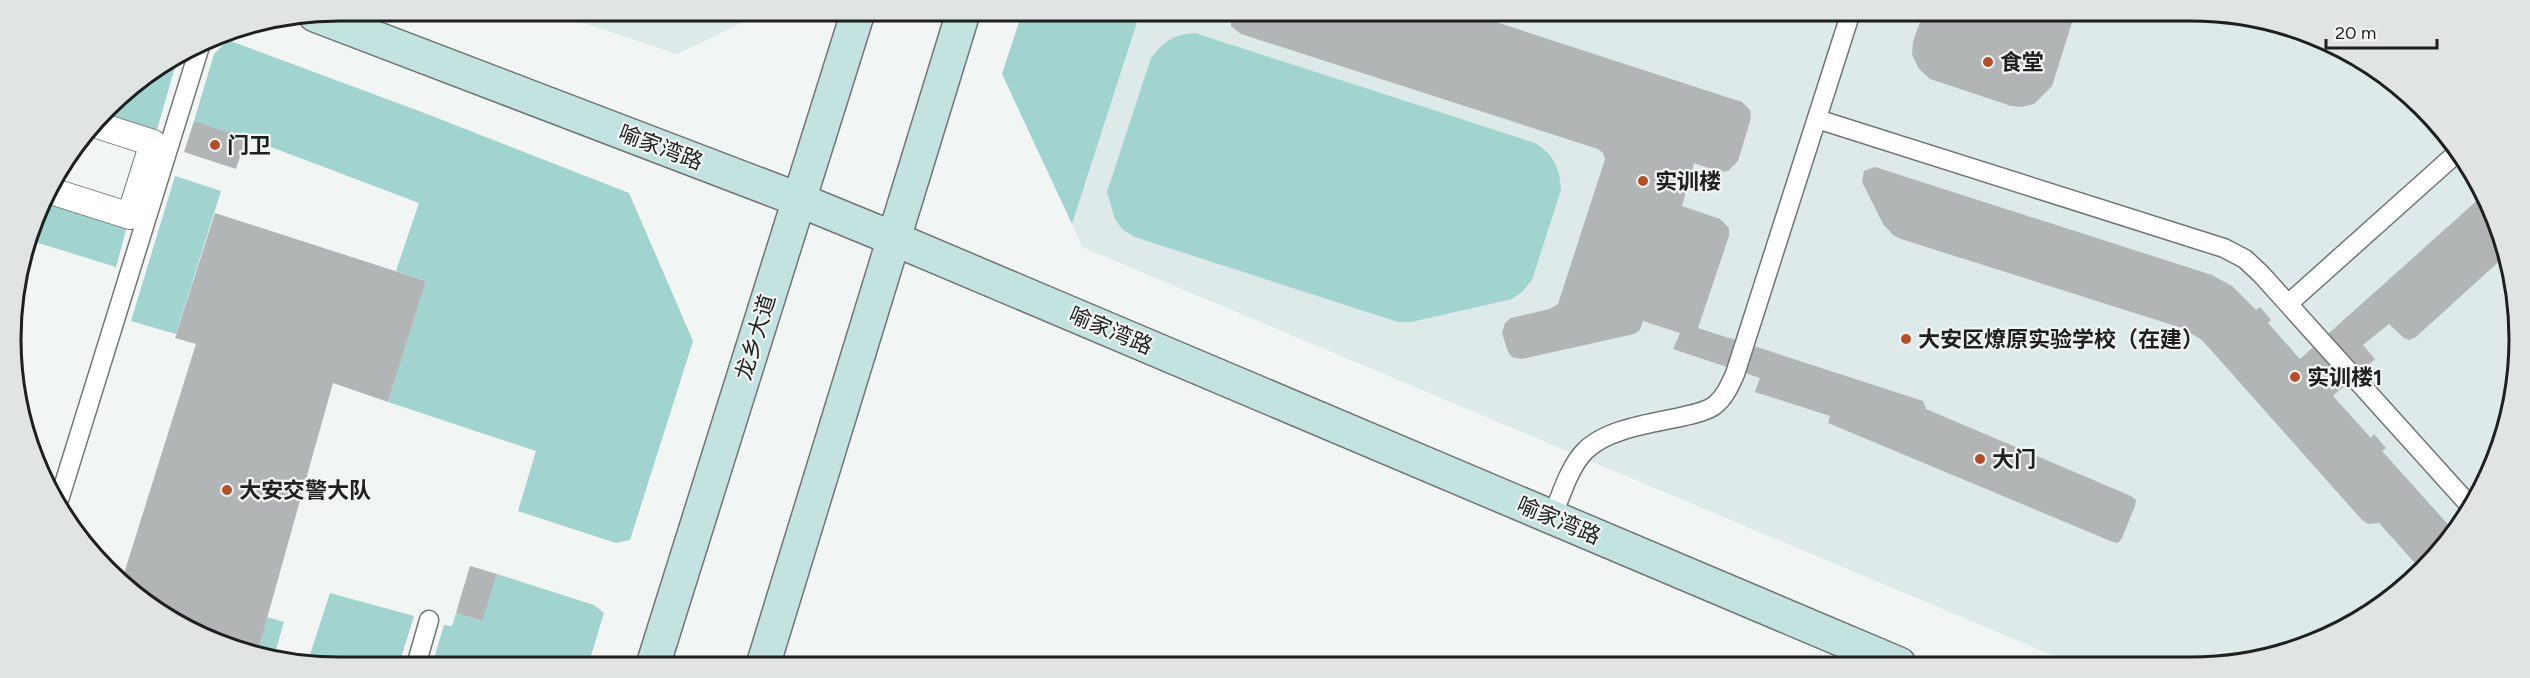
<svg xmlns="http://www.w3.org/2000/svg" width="2530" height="678" font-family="Figtree,'Noto Sans SC',sans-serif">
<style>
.built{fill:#ddeae9}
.green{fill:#a1d3cf}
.building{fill:#b2b5b5}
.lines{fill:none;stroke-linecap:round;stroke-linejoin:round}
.service-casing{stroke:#727575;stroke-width:21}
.pedestrian-casing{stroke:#727575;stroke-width:28}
.secondary-casing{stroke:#727575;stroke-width:36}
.service{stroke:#fff;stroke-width:18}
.pedestrian{stroke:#fff;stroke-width:26}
.secondary{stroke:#c3e3e1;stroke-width:33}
.poi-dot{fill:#b54e26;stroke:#f1f5f4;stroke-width:2}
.labels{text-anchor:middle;stroke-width:4.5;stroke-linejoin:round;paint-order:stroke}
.poi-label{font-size:22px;font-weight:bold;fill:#1e1f1f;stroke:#f1f5f4;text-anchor:start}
.street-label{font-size:22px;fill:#1e1f1f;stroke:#f1f5f4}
.rim{fill:none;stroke:#1e1f1f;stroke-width:3}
</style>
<rect width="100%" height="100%" fill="#f1f5f4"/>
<path class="built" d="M547 11 764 12 677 54Z
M1140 13 2255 17 2373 66 2464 156 2513 275V403L2476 503 2423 572 2336 634 2234 665 2073 664 1082 247 1072 224Z"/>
<path class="green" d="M1022 13H1140L1072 224 1002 74Z
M1195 33 1535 143C1554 155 1560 168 1561 190L1532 280 1523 291 1512 299 1411 322H1398L1135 237 1123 230 1115 219 1107 192 1151 58C1164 41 1175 34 1195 33Z
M228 40 427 114 629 193 693 341 630 540 616 543 518 511 536 451 388 402 426 281 396 271 419 203 263 144 194 121 214 54Z
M178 57 153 143 104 116 122 92Z
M175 176 221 191 176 334 131 321Z
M44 194 130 216 116 267 32 241Z
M497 574 594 605 604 613 589 662H433L444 625 452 626 456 613 481 621Z
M330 593 414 616 400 661H308Z
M267 617 284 622 273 660 257 654Z"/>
<path class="building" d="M1231 13 1471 14 1742 102 1750 110 1751 118 1738 161 1728 171 1720 172 1694 163 1682 206 1720 219 1729 228V236L1698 328 1923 401 1926 409 2131 496 2136 500 2135 506 2122 538 2118 543 2113 542 1828 423 1830 416 1755 392 1760 378 1673 349 1680 333 1643 321 1640 330 1634 334 1522 359 1512 357 1508 352 1502 333 1505 323 1511 318 1550 309 1558 304 1605 159 1603 153 1598 149 1241 34 1231 26Z
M1922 16H2074L2052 86 2034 104 2022 107 2011 106 1930 79 1919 69 1912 55 1913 42Z
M194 121 246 138 236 169 184 152Z
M1875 167 2212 275 2232 286 2256 310 2260 307 2271 320 2268 323 2300 359 2481 197 2505 256 2416 337 2409 340 2404 338 2389 324 2363 345 2375 359 2333 396 2371 438 2374 434 2386 448 2382 451 2454 531 2423 572 2379 523 2368 524 2362 520 2202 340 2182 328 1901 239 1893 235 1883 224 1862 182 1864 171Z
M215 213 426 281 388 402 333 383 257 654 157 612 122 580 196 344 175 338Z
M470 566 497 574 482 621 456 613Z"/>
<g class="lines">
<defs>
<path id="service" d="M1817 119 2224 248 2245 259 2261 274 2472 508
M2288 304 2459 151
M59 500 201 43
M1552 517C1561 496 1569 467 1585 451 1607 428 1655 423 1685 416 1694 414 1708 411 1715 405 1725 397 1730 385 1735 374L1850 15
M417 662 429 620"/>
<path id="pedestrian" d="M48 190 130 216 153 143 97 125"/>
<path id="secondary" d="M315 15 797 199 892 238 1899 664
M654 662 858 12
M764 662 963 13"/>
</defs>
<use href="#service" class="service-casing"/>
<use href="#pedestrian" class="pedestrian-casing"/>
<use href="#secondary" class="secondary-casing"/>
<use href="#service" class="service"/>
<use href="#pedestrian" class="pedestrian"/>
<use href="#secondary" class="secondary"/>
</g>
<g class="poi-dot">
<circle cx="1988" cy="62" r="6"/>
<circle cx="215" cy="145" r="6"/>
<circle cx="1643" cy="181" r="6"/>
<circle cx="1906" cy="339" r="6"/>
<circle cx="2295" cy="377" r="6"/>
<circle cx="1980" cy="459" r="6"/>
<circle cx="227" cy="490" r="6"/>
</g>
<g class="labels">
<g class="poi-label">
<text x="2000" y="70">食堂</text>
<text x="227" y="153">门卫</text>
<text x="1655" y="189">实训楼</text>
<text x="1918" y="347">大安区燎原实验学校（在建）</text>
<text x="2307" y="385">实训楼1</text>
<text x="1992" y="467">大门</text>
<text x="239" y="498">大安交警大队</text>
</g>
<g class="street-label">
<text transform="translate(661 147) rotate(21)" y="8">喻家湾路</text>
<text transform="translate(1111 330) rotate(23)" y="8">喻家湾路</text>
<text transform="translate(755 337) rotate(-73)" y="8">龙乡大道</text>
<text transform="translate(1559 520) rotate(23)" y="8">喻家湾路</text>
</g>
</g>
<path d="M0 0H2530V678H0ZM339 21H2191A318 318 0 0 1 2509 339V339A318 318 0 0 1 2191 657H339A318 318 0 0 1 21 339V339A318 318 0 0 1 339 21Z" fill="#e0e4e3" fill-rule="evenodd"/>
<path class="rim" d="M339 21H2191A318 318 0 0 1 2509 339V339A318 318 0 0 1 2191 657H339A318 318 0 0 1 21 339V339A318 318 0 0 1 339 21Z"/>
<path d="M2326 39v9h111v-9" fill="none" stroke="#1e1f1f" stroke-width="3"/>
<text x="2335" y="39" font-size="18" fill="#1e1f1f" stroke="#f1f5f4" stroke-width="4.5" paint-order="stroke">20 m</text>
</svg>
